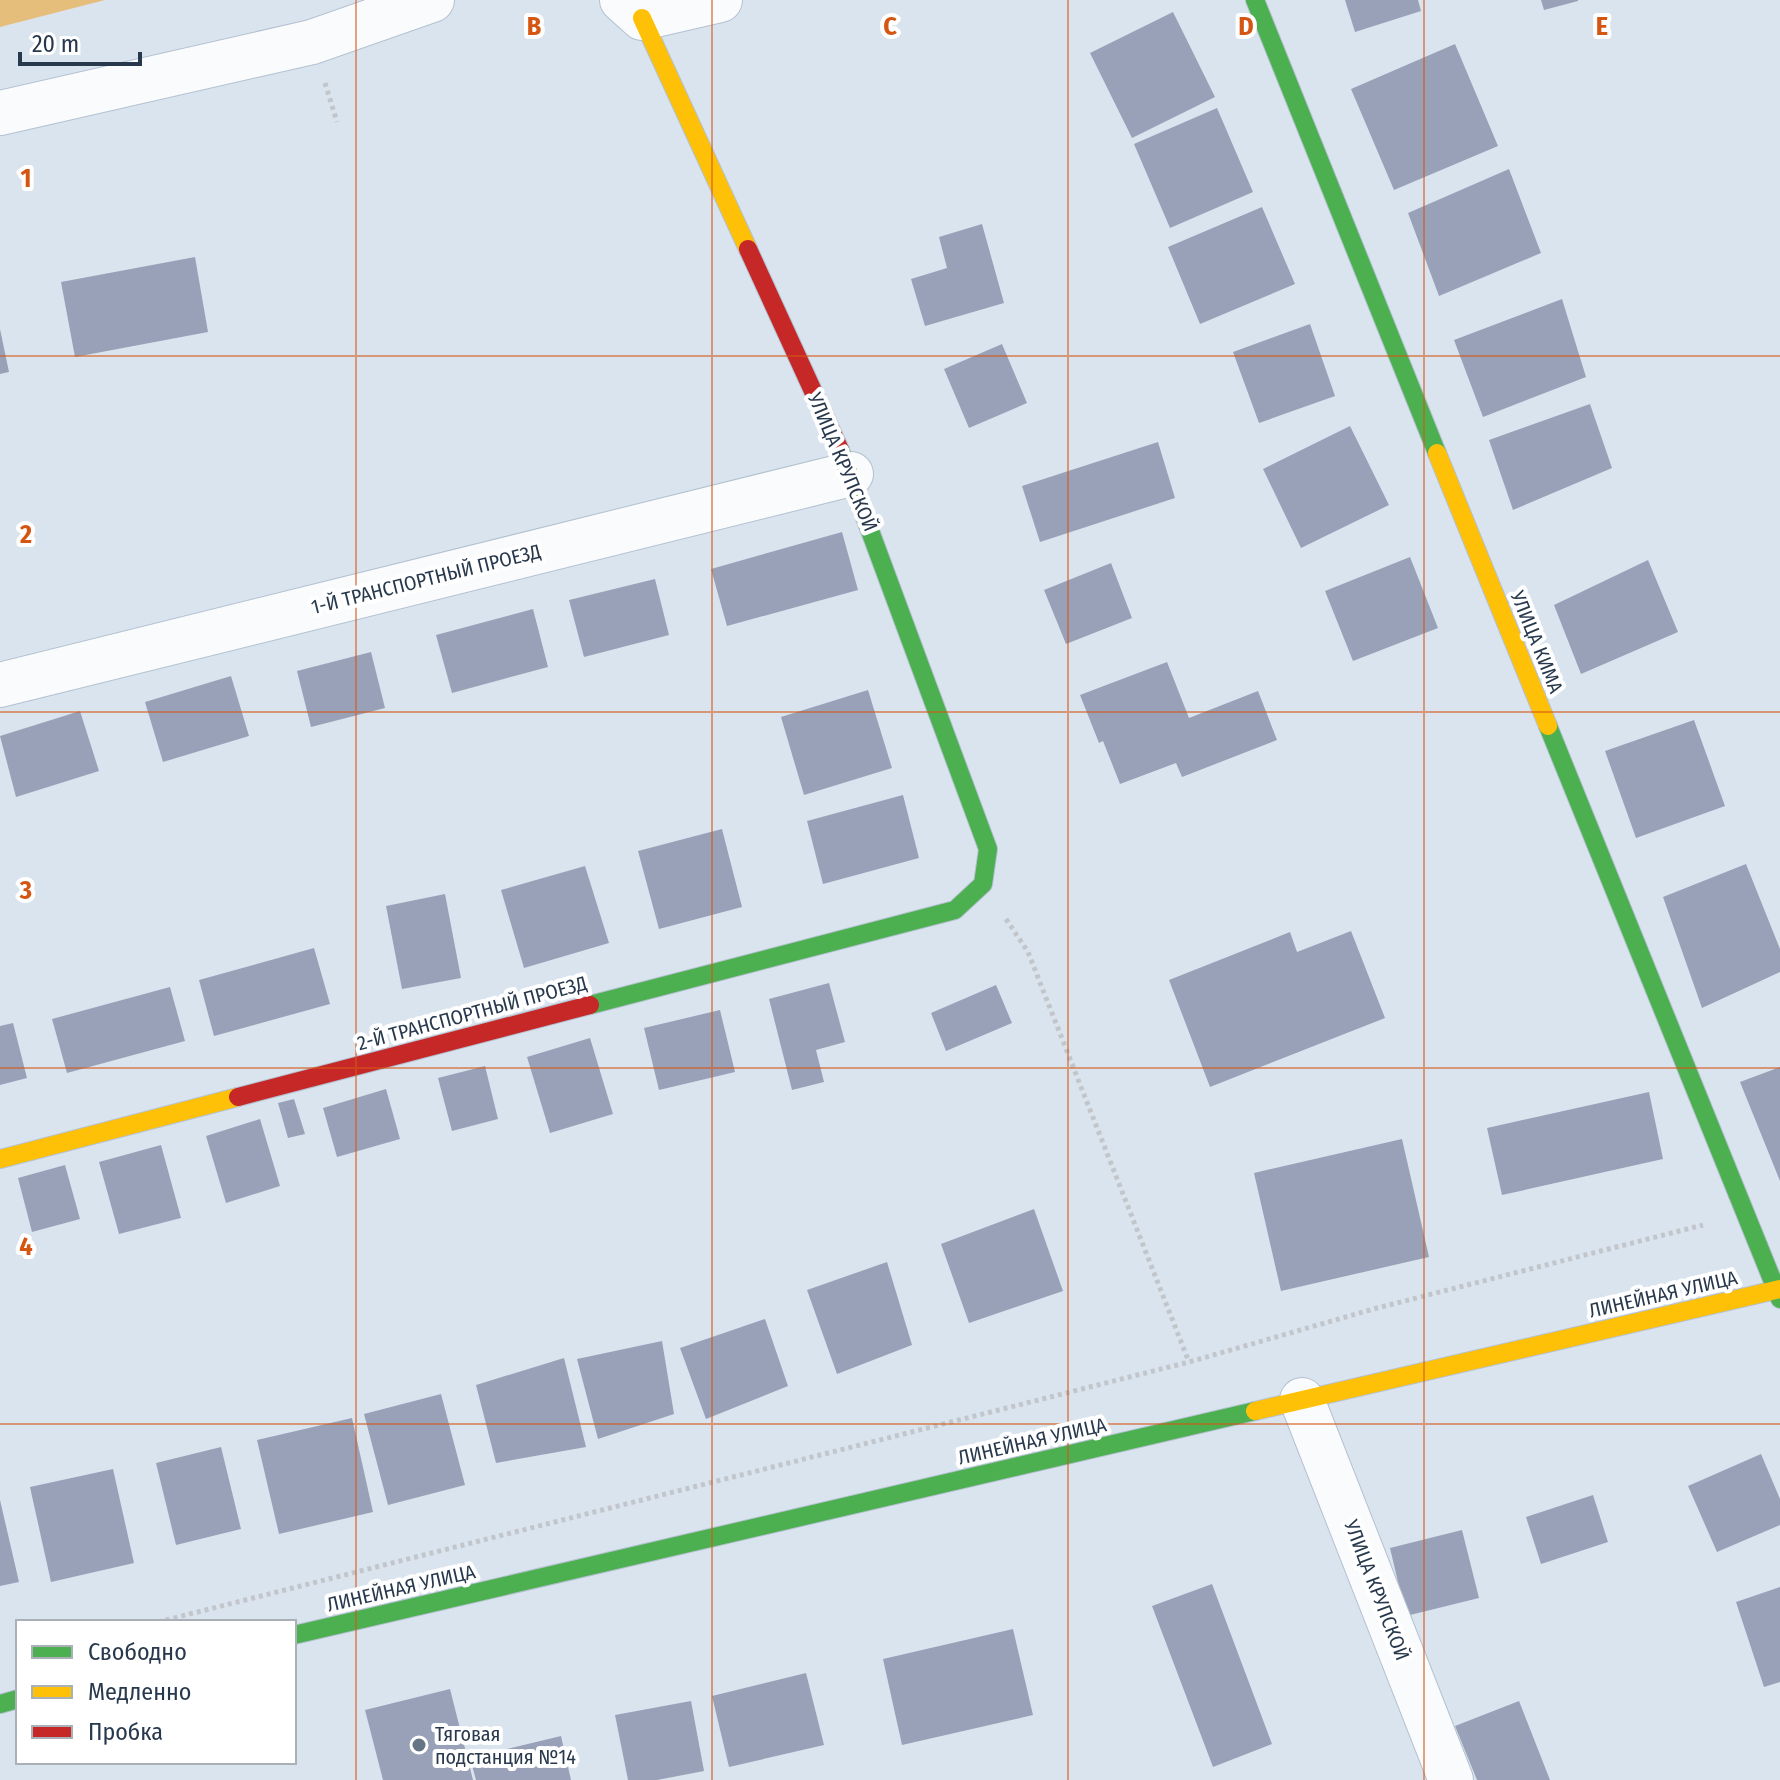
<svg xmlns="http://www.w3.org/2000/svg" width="1780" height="1780" font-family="'Fira Sans Condensed',sans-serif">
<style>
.forest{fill:#e5be7c}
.building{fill:#99a1b9}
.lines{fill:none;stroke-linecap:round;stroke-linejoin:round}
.street-casing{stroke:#b4c1d0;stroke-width:46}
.fast-casing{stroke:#b4c1d0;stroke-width:20}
.slow-casing{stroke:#b4c1d0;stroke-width:20}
.jam-casing{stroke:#b4c1d0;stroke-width:20}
.path{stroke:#c2c6ca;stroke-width:5;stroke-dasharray:4 4;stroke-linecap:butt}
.street{stroke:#f9fbfd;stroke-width:44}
.fast{stroke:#4caf50;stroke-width:18}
.slow{stroke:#ffc107;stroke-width:18}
.jam{stroke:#c62828;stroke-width:18}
.grid{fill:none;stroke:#d55612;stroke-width:2;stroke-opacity:0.55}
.poi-dot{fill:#667586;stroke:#fff;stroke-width:3}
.labels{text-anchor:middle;stroke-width:8;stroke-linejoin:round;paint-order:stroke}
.street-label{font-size:20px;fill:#28394d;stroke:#fff}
.poi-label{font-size:20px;fill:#28394d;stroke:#fff;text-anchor:start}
.grid-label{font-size:26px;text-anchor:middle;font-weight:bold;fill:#d55612;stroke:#fff;stroke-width:8;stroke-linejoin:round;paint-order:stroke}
</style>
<rect width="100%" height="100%" fill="#dae4ef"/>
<path class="forest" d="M0 0H105L0 27Z"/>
<path class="building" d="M1345 0H1418L1421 11 1355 32Z
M1541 0H1578V1L1544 10Z
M1173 12 1215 97 1132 138 1090 53Z
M1455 44 1498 146 1394 190 1351 89Z
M1217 108 1253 192 1170 228 1134 144Z
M1509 169 1541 253 1439 296 1408 213Z
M1262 207 1295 284 1200 324 1168 247Z
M982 224 1004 303 925 326 911 279 947 268 939 237Z
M195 257 208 332 75 357 61 282Z
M1562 299 1586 377 1483 417 1454 340Z
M1310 324 1335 396 1259 423 1233 352Z
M0 329 9 372 0 374Z
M1002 344 1027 403 969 428 944 369Z
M1590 404 1612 468 1513 510 1489 440Z
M1350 426 1389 505 1301 548 1263 469Z
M1158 442 1175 498 1040 542 1022 486Z
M842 532 858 590 727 626 711 569Z
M1410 557 1438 628 1353 661 1325 591Z
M1648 560 1678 632 1581 674 1554 605Z
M1111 563 1132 618 1066 644 1044 590Z
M655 579 669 635 584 657 569 600Z
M533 609 548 667 452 693 436 635Z
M371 652 385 708 311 727 297 671Z
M1167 662 1189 718 1258 691 1277 740 1182 777 1176 763 1120 784 1103 741 1099 743 1080 695Z
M231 676 249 736 163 762 145 702Z
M868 690 892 768 804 795 781 717Z
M80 711 99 771 16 797 0 736Z
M1694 720 1725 806 1636 838 1605 751Z
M903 795 919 858 823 884 807 821Z
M722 829 742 907 659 929 638 851Z
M1746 864 1780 949V972L1702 1008 1663 897Z
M585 866 609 943 524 968 501 890Z
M445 894 461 978 402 989 386 906Z
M1351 931 1385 1018 1210 1087 1169 980 1290 932 1297 952Z
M314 948 330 1004 214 1036 199 980Z
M829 983 845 1042 816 1050 824 1082 792 1090 769 999Z
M996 985 1012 1023 946 1051 931 1013Z
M170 987 185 1041 67 1073 52 1019Z
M720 1010 735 1072 659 1090 644 1028Z
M13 1023 27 1078 0 1085V1026Z
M590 1038 613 1114 550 1133 527 1057Z
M485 1066 498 1119 452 1131 438 1078Z
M1780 1067V1181L1740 1082Z
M386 1089 400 1139 337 1157 323 1108Z
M1649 1092 1663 1159 1502 1195 1487 1128Z
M294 1099 305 1134 288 1138 278 1103Z
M260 1119 280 1186 226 1203 206 1136Z
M1402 1139 1429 1257 1281 1291 1254 1173Z
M161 1145 181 1218 119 1234 99 1162Z
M65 1165 80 1219 32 1232 18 1178Z
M1034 1209 1063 1291 969 1323 941 1244Z
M887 1262 912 1345 837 1374 807 1290Z
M765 1319 788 1386 706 1419 680 1348Z
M662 1341 674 1414 598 1439 577 1359Z
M564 1358 586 1447 496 1463 476 1385Z
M441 1394 465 1485 388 1505 364 1414Z
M352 1418 373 1512 279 1534 257 1440Z
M221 1447 241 1529 176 1545 156 1463Z
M1761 1454 1780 1499V1525L1717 1552 1688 1486Z
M113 1469 134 1563 51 1582 30 1487Z
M1593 1495 1608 1542 1541 1564 1526 1517Z
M0 1500 19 1582 0 1586Z
M1462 1530 1479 1598 1406 1616 1390 1548Z
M1212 1584 1272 1744 1213 1767 1152 1606Z
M1780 1587V1682L1764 1687 1736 1602Z
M1013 1629 1033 1715 902 1745 883 1659Z
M806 1673 824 1745 729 1767 712 1696Z
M450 1689 473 1780H383L365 1710Z
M691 1701 704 1771 657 1780H628L615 1715Z
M1519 1701 1550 1780H1477L1455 1726Z
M561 1736 571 1780H476L470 1758Z"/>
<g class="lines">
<defs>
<path id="street" d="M622 0 642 18 720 0
M0 113 312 42 432 0
M0 685 851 474
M1302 1400 1451 1780"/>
<path id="fast" d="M1255 0 1437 453
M1548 726 1780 1299
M590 1005 955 910 983 884 988 849 840 450
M294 1635 1255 1411
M0 1704 18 1699"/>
<path id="slow" d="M642 18 748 249
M1437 453 1548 726
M0 1159 238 1097
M1255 1411 1780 1289"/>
<path id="jam" d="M748 249 840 450
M238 1097 590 1005"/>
</defs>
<use href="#street" class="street-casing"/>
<use href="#fast" class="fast-casing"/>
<use href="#slow" class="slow-casing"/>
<use href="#jam" class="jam-casing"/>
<path class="path" d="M325 83 337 122
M1006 919 1028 952 1189 1362
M158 1622 1189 1362 1377 1308 1703 1225"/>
<use href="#street" class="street"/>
<use href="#fast" class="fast"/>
<use href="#slow" class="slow"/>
<use href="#jam" class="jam"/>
</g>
<path class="grid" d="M356 0V1780M712 0V1780M1068 0V1780M1424 0V1780M0 356H1780M0 712H1780M0 1068H1780M0 1424H1780"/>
<circle class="poi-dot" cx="419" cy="1745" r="8"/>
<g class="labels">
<g class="street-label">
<text transform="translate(843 462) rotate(67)" y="7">УЛИЦА КРУПСКОЙ</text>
<text transform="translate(426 579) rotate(-14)" y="7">1-Й ТРАНСПОРТНЫЙ ПРОЕЗД</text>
<text transform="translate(1537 642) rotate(68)" y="7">УЛИЦА КИМА</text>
<text transform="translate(472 1013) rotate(-15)" y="7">2-Й ТРАНСПОРТНЫЙ ПРОЕЗД</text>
<text transform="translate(1663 1294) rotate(-13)" y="7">ЛИНЕЙНАЯ УЛИЦА</text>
<text transform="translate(1032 1441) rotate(-13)" y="7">ЛИНЕЙНАЯ УЛИЦА</text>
<text transform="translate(401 1588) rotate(-13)" y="7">ЛИНЕЙНАЯ УЛИЦА</text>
<text transform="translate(1377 1590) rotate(69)" y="7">УЛИЦА КРУПСКОЙ</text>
</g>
<g class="poi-label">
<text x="435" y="1741">Тяговая<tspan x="435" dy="23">подстанция №14</tspan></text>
</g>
</g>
<g class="grid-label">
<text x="534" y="35">B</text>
<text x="890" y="35">C</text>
<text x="1246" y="35">D</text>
<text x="1602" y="35">E</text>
<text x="26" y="187">1</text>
<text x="26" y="543">2</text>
<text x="26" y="899">3</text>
<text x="26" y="1255">4</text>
</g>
<rect x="16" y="1620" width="280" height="144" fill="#ffffff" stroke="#a9b0b8" stroke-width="2"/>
<rect x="32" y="1646" width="40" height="12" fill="#4caf50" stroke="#a9b0b8" stroke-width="2"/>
<text x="88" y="1660" font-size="24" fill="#28394d">Свободно</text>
<rect x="32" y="1686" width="40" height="12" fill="#ffc107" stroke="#a9b0b8" stroke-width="2"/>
<text x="88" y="1700" font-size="24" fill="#28394d">Медленно</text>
<rect x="32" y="1726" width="40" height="12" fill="#c62828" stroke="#a9b0b8" stroke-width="2"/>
<text x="88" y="1740" font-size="24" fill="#28394d">Пробка</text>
<path d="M20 52v12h120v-12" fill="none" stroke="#28394d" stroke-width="4"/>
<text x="32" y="52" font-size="24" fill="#28394d" stroke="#ffffff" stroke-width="6" paint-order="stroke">20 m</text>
</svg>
